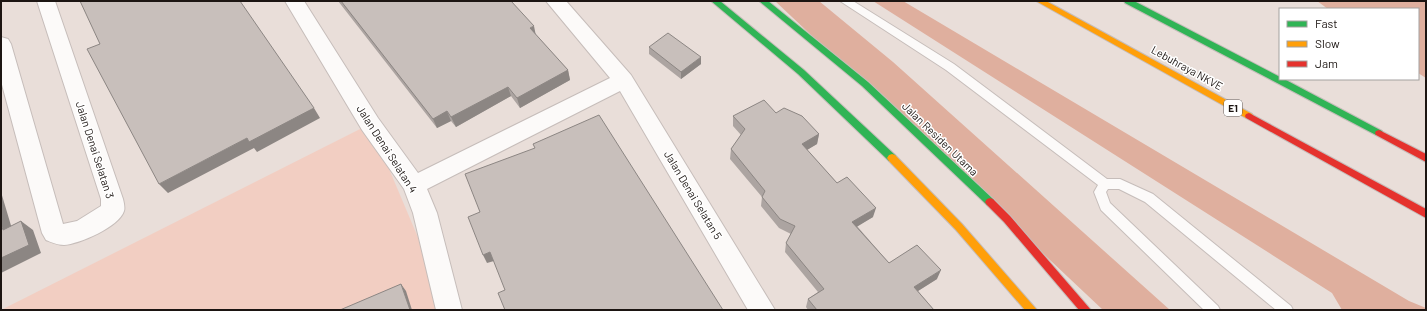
<svg xmlns="http://www.w3.org/2000/svg" width="1427" height="311" font-family="Barlow,sans-serif">
<style>
.green{fill:#f2cec2}
.forest{fill:#dfaf9e}
.lines{fill:none;stroke-linecap:round;stroke-linejoin:round}
.lane-casing{stroke:#c6bdba;stroke-width:2}
.street-casing{stroke:#c6bdba;stroke-width:2}
.fast-casing{stroke:#c6bdba;stroke-width:2}
.slow-casing{stroke:#c6bdba;stroke-width:2}
.jam-casing{stroke:#c6bdba;stroke-width:2}
.lane{fill:#fcfaf9;fill-rule:evenodd}
.street{fill:#fcfaf9;fill-rule:evenodd}
.fast{fill:#30b455;fill-rule:evenodd}
.slow{fill:#ff9f0a;fill-rule:evenodd}
.jam{fill:#e5322d;fill-rule:evenodd}
.wall{fill:#aca4a1}
.shaded-wall{fill:#8c8683}
.building{fill:#c8bfbb;stroke:#8c8683}
.labels{text-anchor:middle;stroke-width:3;stroke-linejoin:round;paint-order:stroke}
.shield{fill:#fff;stroke:#605b59;stroke-width:1}
.shield-label{font-size:10px;font-weight:bold;fill:#1c1512}
.street-label{font-size:11px;fill:#1c1512;stroke:#fff}
</style>
<rect width="100%" height="100%" fill="#e9ded9"/>
<path class="green" d="M370 124 447 306 435 310H1Z"/>
<path class="forest" d="M775 1H819L893 62 1170 310H1103Z
M873 1H903L1409 301 1426 308V310H1342L1332 293Z
M1317 1H1426V78L1418 73V9H1328Z"/>
<g class="lines">
<defs>
<path id="lane" d="M840 1H853L954 64 1107 179H1120L1153 194 1291 306 1293 310H1276L1145 202 1119 189H1108L1106 192 1110 203 1218 306 1220 310H1204L1101 210 1094 192 1098 185 946 70Z"/>
<path id="street" d="M37 1H55L123 199C124 203 125 208 124 211 119 227 79 244 64 245 57 245 51 242 46 240L42 233 1 81V37L8 39 11 44 63 224 77 221 101 206V199Z
M285 1H304L378 118 418 173 610 78 546 1H566L631 75 775 310H748L620 91 427 189 437 213 462 310H436L413 213 404 189 362 130Z"/>
<path id="fast" d="M711 1H720L804 70 895 155 897 158 895 161H889L798 74Z
M759 1H768L868 82 993 199 995 202 993 205 990 206 987 205 862 86Z
M1124 1H1134L1280 77V79H1284L1382 131 1383 133 1382 135H1376L1125 3Z"/>
<path id="slow" d="M1036 1H1046L1252 114 1253 116 1252 118H1246Z
M892 154 895 155 962 224 1037 310H1025L956 230 889 161 887 158 889 155Z"/>
<path id="jam" d="M1249 113 1426 209V218L1246 118 1245 116 1246 114Z
M1379 130 1426 154V162L1376 135 1375 133 1376 131Z
M990 198 993 199 1010 216 1091 310H1079L1004 222 987 205 985 202 987 199Z"/>
</defs>
<use href="#lane" class="lane-casing"/>
<use href="#street" class="street-casing"/>
<use href="#fast" class="fast-casing"/>
<use href="#slow" class="slow-casing"/>
<use href="#jam" class="jam-casing"/>
<use href="#lane" class="lane"/>
<use href="#street" class="street"/>
<use href="#fast" class="fast"/>
<use href="#slow" class="slow"/>
<use href="#jam" class="jam"/>
</g>
<path class="wall" d="M338 1H511L536 35 568 70 570 80 520 108 511 96 456 127 451 121 437 128Z
M649 47 701 64 681 79 649 54Z
M776 113 819 134 817 144 807 150 837 183 873 217 857 226 889 263 937 279 918 291 934 310H808L806 307 808 299 818 292 785 252 786 243 791 234 779 228 761 206 762 197 730 159 731 149 741 135 733 126V116Z"/>
<path class="shaded-wall" d="M534 26 536 36 530 28Z
M701 57V64L681 79V72Z
M568 70 570 80 520 108 517 98Z
M508 87 511 96 456 127 451 117Z
M314 108 320 118 257 152 254 148 168 193 159 184 247 138Z
M447 111 451 121 437 128 433 119Z
M819 134 817 144 800 154 802 144Z
M1 192 15 239 3 230 1 224Z
M876 208 873 217 850 231 852 222Z
M21 221 33 230 41 253 1 273V258Z
M490 252 494 261 487 263 483 255Z
M941 270 937 279 910 296 914 287Z
M401 284 406 291 412 310H410Z"/>
<path class="building" d="M80 1H240L314 108 249 142 247 138 159 184 87 49 100 44Z
M341 1H511L534 26 530 28 568 70 517 98 508 87 451 117 447 111 433 119Z
M668 33 701 57 681 72 649 47Z
M764 100 776 113 784 108 802 116 819 134 802 144 837 183 847 177 876 208 852 222 889 263 917 245 941 270 914 287 934 310H817L808 299 824 289 786 243 795 226 780 219 762 197 765 191 731 149 745 129 733 116Z
M599 115 723 310H505L498 293 505 290 490 252 483 255 468 217 480 212 465 174 535 148 533 144Z
M21 221 29 245 1 258V224L3 230Z
M401 284 410 310H340Z"/>
<g class="labels">
<rect class="shield" x="1224" y="100" width="18" height="16" rx="3"/>
<g class="shield-label">
<text x="1233" y="112">E1</text>
</g>
<g class="street-label">
<text transform="translate(1187 68) rotate(29)" y="4">Lebuhraya NKVE</text>
<text transform="translate(940 139) rotate(44)" y="4">Jalan Residen Utama</text>
<text transform="translate(387 149) rotate(57)" y="4">Jalan Denai Selatan 4</text>
<text transform="translate(95 150) rotate(72)" y="4">Jalan Denai Selatan 3</text>
<text transform="translate(693 195) rotate(59)" y="4">Jalan Denai Selatan 5</text>
</g>
</g>
<rect width="1427" height="311" fill="none" stroke="#1c1512" stroke-width="4"/>
<rect x="1279" y="8" width="140" height="72" fill="#ffffff" stroke="#a4a1a0"/>
<rect x="1287" y="21" width="20" height="6" fill="#30b455" stroke="#a4a1a0"/>
<text x="1315" y="28" font-size="12" fill="#1c1512">Fast</text>
<rect x="1287" y="41" width="20" height="6" fill="#ff9f0a" stroke="#a4a1a0"/>
<text x="1315" y="48" font-size="12" fill="#1c1512">Slow</text>
<rect x="1287" y="61" width="20" height="6" fill="#e5322d" stroke="#a4a1a0"/>
<text x="1315" y="68" font-size="12" fill="#1c1512">Jam</text>
</svg>
